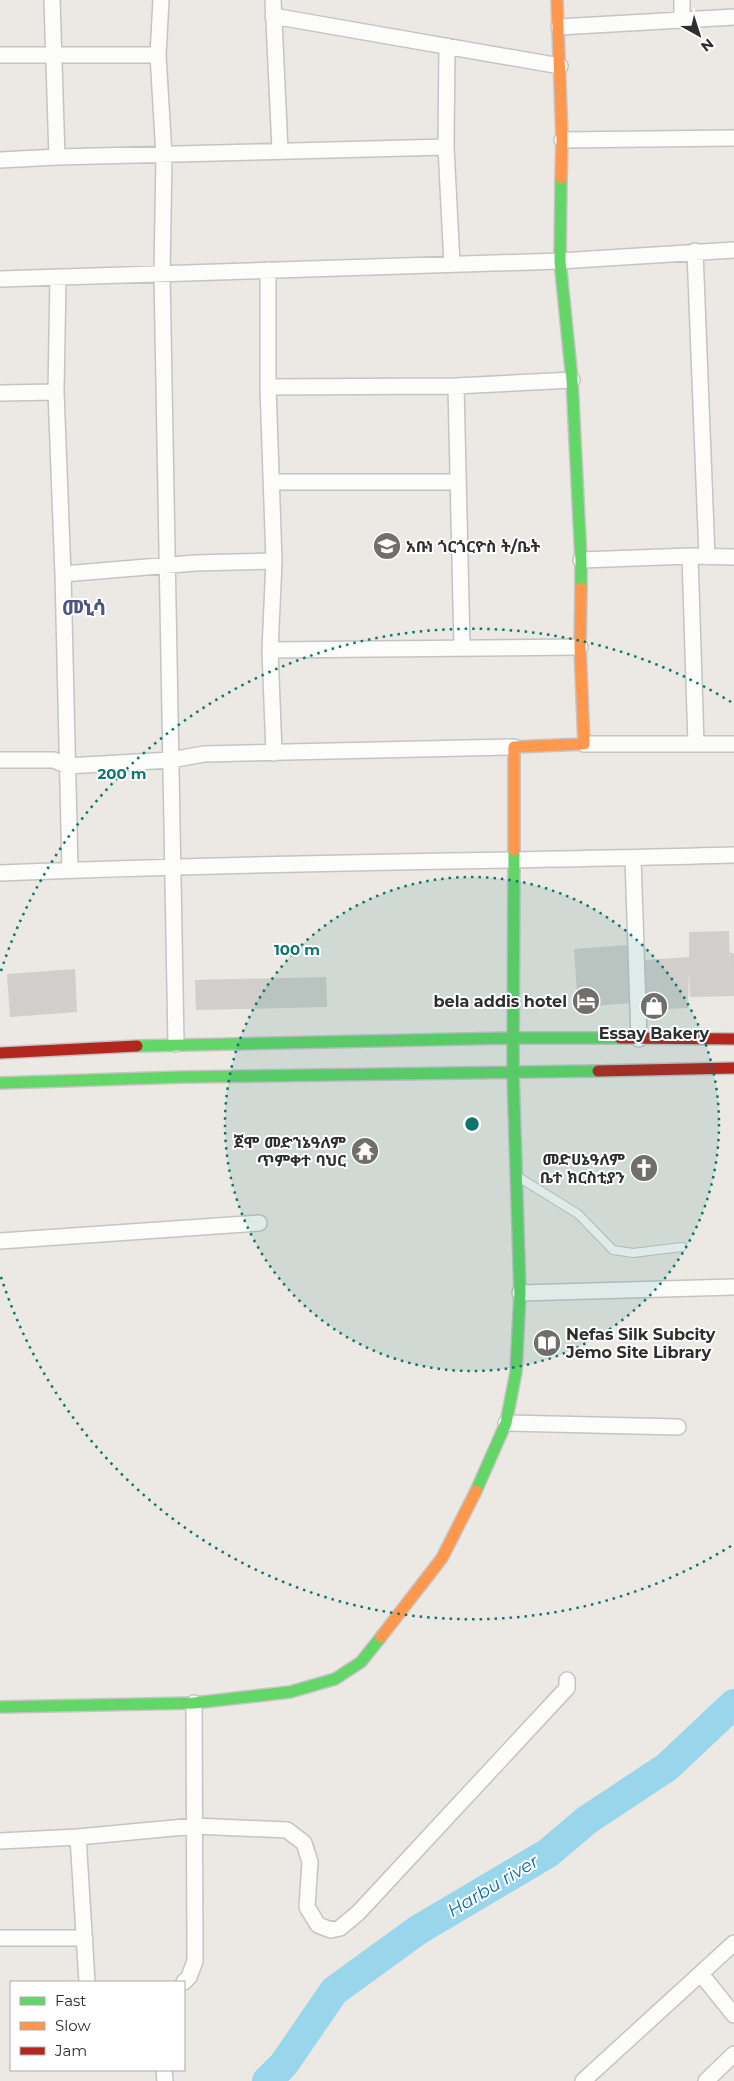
<svg xmlns="http://www.w3.org/2000/svg" width="734" height="2081" font-family="Montserrat,'Noto Sans Ethiopic',sans-serif">
<style>
.lines{fill:none;stroke-linecap:round;stroke-linejoin:round}
.river{stroke:#99d6ec;stroke-width:30}
.building{fill:#d1cecb}
.lane-casing{stroke:#c5c4c5;stroke-width:10}
.street-casing{stroke:#c5c4c5;stroke-width:18}
.fast-casing{stroke:#c5c4c5;stroke-width:14}
.slow-casing{stroke:#c5c4c5;stroke-width:14}
.jam-casing{stroke:#c5c4c5;stroke-width:14}
.lane{stroke:#fcfcfb;stroke-width:8}
.street{stroke:#fcfcfb;stroke-width:15}
.fast{stroke:#63d668;stroke-width:11}
.slow{stroke:#ff974d;stroke-width:11}
.jam{stroke:#b3261e;stroke-width:11}
.ring{fill:none;stroke:#0f766e;stroke-width:2.5;stroke-dasharray:2.5 5}
.labels{text-anchor:middle;stroke-width:4;stroke-linejoin:round;paint-order:stroke}
.poi-label{font-size:16px;font-weight:bold;fill:#2e2e2e;stroke:#fff;text-anchor:end}
.water-label{font-size:18px;font-style:italic;fill:#0d6fa3;stroke:#fff}
.district-label{font-size:21px;font-weight:bold;fill:#4d5680;stroke:#fff}
.centre{fill:#0f766e;stroke:#fff;stroke-width:2.5}
.ring-label{font-size:15px;text-anchor:middle;font-weight:bold;fill:#0f766e;stroke:#fff;stroke-width:4;stroke-linejoin:round;paint-order:stroke}
</style>
<rect width="100%" height="100%" fill="#ece8e4"/>
<g class="lines">
<path class="river" d="M267 2081 284 2064 334 1991 418 1930 548 1853 587 1820 667 1767 734 1704"/>
</g>
<path class="building" d="M729 931 730 972V953H734V996L690 997 689 969 688 1008 647 1010 645 960 689 957V932Z
M627 945 631 1003 578 1007 574 949Z
M75 969 77 1012 10 1017 7 974Z
M326 977 327 1007 196 1010 195 980Z"/>
<g class="lines">
<defs>
<path id="lane" d="M520 1178 578 1214 613 1250 633 1253 682 1247"/>
<path id="street" d="M52 0 57 157
M161 0 158 55 164 155 162 274 176 1044
M273 0 280 150
M273 16 560 66
M682 20V0
M559 27 734 17
M0 55H158
M562 140 734 138
M446 147 447 46
M0 160 57 157 446 147 452 264
M695 251 707 557
M268 270V387L274 561 270 650 274 753
M58 277 56 392 63 574 195 563 274 561
M0 279 560 261 734 250
M456 386 462 647
M268 387 456 386 572 380
M0 393 56 392
M272 482H458
M690 556 696 744
M581 560 690 556 734 557
M63 574 70 870
M270 650 580 647
M584 744H734
M0 760H54L67 766 171 760 204 754 514 747
M633 858 639 1039
M0 873C245 862 489 862 734 855
M0 1241 259 1223
M520 1293 734 1287
M506 1423 678 1427
M78 1837 195 1826 287 1830 304 1843 310 1862 307 1907 318 1925 331 1930 340 1928 358 1913 567 1688V1680
M0 1841 78 1837 87 1982
M0 1938H85
M701 1974 734 2015
M184 1982 189 1977 195 1961 194 1703
M164 2070 165 2081
M583 2081 734 1943
M706 2081 734 2054"/>
<path id="fast" d="M561 178 560 261 572 380 581 560V588
M137 1046 514 1038H620
M0 1083 183 1077 598 1071
M476 1491 506 1423 516 1372 520 1293 513 1073 514 850
M0 1707 194 1703 290 1692 335 1679 361 1662 381 1637"/>
<path id="slow" d="M557 0 562 140 561 178
M514 850V747L584 744 580 647 581 588
M381 1637 442 1558 476 1491"/>
<path id="jam" d="M620 1038 734 1039
M0 1053 137 1046
M598 1071 734 1068"/>
</defs>
<use href="#lane" class="lane-casing"/>
<use href="#street" class="street-casing"/>
<use href="#fast" class="fast-casing"/>
<use href="#slow" class="slow-casing"/>
<use href="#jam" class="jam-casing"/>
<use href="#lane" class="lane"/>
<use href="#street" class="street"/>
<use href="#fast" class="fast"/>
<use href="#slow" class="slow"/>
<use href="#jam" class="jam"/>
</g>
<circle cx="472" cy="1124" r="247" fill="#0f766e" fill-opacity=".12"/>
<g class="ring">
<circle cx="472" cy="1124" r="247"/>
<path d="M731 1546A495 495 0 0 1 1 1277M1 971A495 495 0 0 1 731 702"/>
</g>
<defs>
<symbol id="school-disc" viewBox="-11 -11 22 22"><circle r="9.5" fill="#706f6e" stroke="#fff"/><path d="M0-5L7-2L0 1L-7-2ZM-4 1L0 2.5L4 1V4Q0 6-4 4Z" fill="#fff"/></symbol>
<symbol id="hotel-disc" viewBox="-11 -11 22 22"><circle r="9.5" fill="#706f6e" stroke="#fff"/><path d="M-6-4.5h1.5V1H6V5H4.5V3h-9V5H-6ZM-4 0a1.8 1.8 0 1 1 3.6 0ZM.5 0V-2.5h3Q6-2.5 6 0Z" fill="#fff"/></symbol>
<symbol id="shop-disc" viewBox="-11 -11 22 22"><circle r="9.5" fill="#706f6e" stroke="#fff"/><path d="M-5-2.5h2.3a2.7 3.5 0 0 1 5.4 0H5L5.5 6h-11ZM-1.5-2.5h3a1.5 2.3 0 0 0-3 0Z" fill="#fff"/></symbol>
<symbol id="temple-disc" viewBox="-11 -11 22 22"><circle r="9.5" fill="#706f6e" stroke="#fff"/><path d="M0-6L5-2H3V0L6.5 2.5H4V6H1.5V3h-3V6H-4V2.5H-6.5L-3 0V-2H-5Z" fill="#fff"/></symbol>
<symbol id="church-disc" viewBox="-11 -11 22 22"><circle r="9.5" fill="#706f6e" stroke="#fff"/><path d="M-1.2-6h2.4v3.5h3.3v2.4h-3.3V6h-2.4V-.1h-3.3v-2.4h3.3Z" fill="#fff"/></symbol>
<symbol id="library-disc" viewBox="-11 -11 22 22"><circle r="9.5" fill="#706f6e" stroke="#fff"/><path d="M-6-4Q-3-5.5-.7-3.5V5Q-3 3-6 4ZM6-4Q3-5.5 .7-3.5V5Q3 3 6 4Z" fill="#fff"/></symbol>
</defs>
<g fill-rule="evenodd">
<use href="#school-disc" x="371" y="530" width="32" height="32"/>
<use href="#hotel-disc" x="570" y="985" width="32" height="32"/>
<use href="#shop-disc" x="638" y="990" width="32" height="32"/>
<use href="#temple-disc" x="349" y="1135" width="32" height="32"/>
<use href="#church-disc" x="628" y="1152" width="32" height="32"/>
<use href="#library-disc" x="531" y="1327" width="32" height="32"/>
</g>
<g class="labels">
<g class="poi-label">
<text x="406" y="552" text-anchor="start">አቡነ ጎርጎርዮስ ት/ቤት</text>
<text x="567" y="1007">bela addis hotel</text>
<text x="654" y="1039" text-anchor="middle">Essay Bakery</text>
<text x="346" y="1148">ጀሞ መድኀኔዓለም<tspan x="346" dy="18">ጥምቀተ ባህር</tspan></text>
<text x="625" y="1165">መድሀኔዓለም<tspan x="625" dy="18">ቤተ ክርስቲያን</tspan></text>
<text x="566" y="1340" text-anchor="start">Nefas Silk Subcity<tspan x="566" dy="18">Jemo Site Library</tspan></text>
</g>
<g class="water-label">
<text transform="translate(493 1886) rotate(-31)" y="6">Harbu river</text>
</g>
<g class="district-label">
<text x="84" y="615">መኒሳ</text>
</g>
</g>
<circle cx="472" cy="1124" r="8" class="centre"/>
<g class="ring-label">
<text x="122" y="779">200 m</text>
<text x="297" y="955">100 m</text>
</g>
<rect x="10" y="1981" width="175" height="90" fill="#ffffff" stroke="#ababab"/>
<rect x="20" y="1997" width="25" height="8" fill="#63d668" stroke="#ababab"/>
<text x="55" y="2006" font-size="15" fill="#2e2e2e">Fast</text>
<rect x="20" y="2022" width="25" height="8" fill="#ff974d" stroke="#ababab"/>
<text x="55" y="2031" font-size="15" fill="#2e2e2e">Slow</text>
<rect x="20" y="2047" width="25" height="8" fill="#b3261e" stroke="#ababab"/>
<text x="55" y="2056" font-size="15" fill="#2e2e2e">Jam</text>
<g transform="translate(699 35) rotate(141)" stroke="#ffffff" stroke-width="4" paint-order="stroke">
<path d="M0-4L9 19L0 12L-9 19Z" fill="#2e2e2e"/>
<text y="-8" font-size="14" font-weight="bold" text-anchor="middle" fill="#2e2e2e">N</text>
</g>
</svg>
